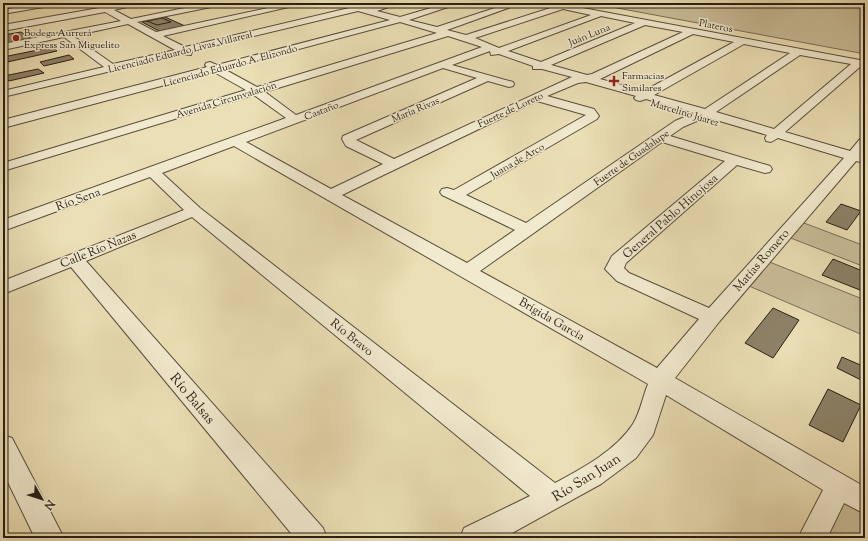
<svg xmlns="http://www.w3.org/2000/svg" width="868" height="541" font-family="'Sorts Mill Goudy',serif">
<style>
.green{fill:#cabe9a;stroke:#786e58}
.building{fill:#8d8268;stroke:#271e15}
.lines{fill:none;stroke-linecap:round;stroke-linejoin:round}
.minor-casing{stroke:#584e3d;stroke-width:2}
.minor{fill:#f2eacf;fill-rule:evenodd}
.poi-dot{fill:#8f2418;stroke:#f2eacf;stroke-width:1.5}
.labels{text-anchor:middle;stroke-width:3;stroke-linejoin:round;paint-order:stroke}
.far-street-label{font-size:10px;fill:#271e15;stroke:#f2eacf}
.far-poi-label{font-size:10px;fill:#271e15;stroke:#f2eacf;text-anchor:start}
.street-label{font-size:12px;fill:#271e15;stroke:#f2eacf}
.near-street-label{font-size:14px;fill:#271e15;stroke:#f2eacf}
</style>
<rect width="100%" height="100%" fill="#ebdfb5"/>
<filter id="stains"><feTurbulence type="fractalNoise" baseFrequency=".005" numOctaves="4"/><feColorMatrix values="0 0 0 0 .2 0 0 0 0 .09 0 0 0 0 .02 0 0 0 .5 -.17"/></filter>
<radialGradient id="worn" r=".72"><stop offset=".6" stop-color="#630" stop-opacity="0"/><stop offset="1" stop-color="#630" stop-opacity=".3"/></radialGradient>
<path class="green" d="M590 3H865V54Z
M796 220 865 246V267L783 235Z
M762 259 865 300V336L742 283Z
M839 486 865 500V538H812Z"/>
<path class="building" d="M165 17 185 26 159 31 142 22Z
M162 18 171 22 157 25 147 21Z
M21 32 33 40 8 45 3 41V35Z
M53 47 57 51 3 63V57Z
M69 55 74 59 44 66 40 62Z
M38 69 44 73 9 81 4 76Z
M841 204 861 211 847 230 826 222Z
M833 259 865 272V292L822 275Z
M773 308 799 320 773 358 745 343Z
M842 357 865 367V382L837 368Z
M828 389 861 405 843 442 809 425Z"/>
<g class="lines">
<defs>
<path id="minor" d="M41 3H59L55 5 3 14V10Z
M91 3H101L108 7 127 3H144L114 10 131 19 209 3H225L221 5 137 22 156 32 291 3H306L163 36 185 47 349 8 335 3H348L368 8 387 3H400L377 11 400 17 448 3H460L409 20 437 27 510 3H522L447 30 466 35 566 3H578L572 6 865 61V67L861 66 785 132 850 151 860 139 865 138V150L862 154 865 155V163L856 161 719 322 675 378 865 487V514L844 503 827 538H798L823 490 666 395 653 435 636 458 601 484 503 538H460L464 528 530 496 192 217 86 261 323 528 327 538H295L71 267 3 294V281L184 210 150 177 3 231V220L286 118 254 95 3 171V163L246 90 214 72 3 128V120L207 67 205 65 206 63 210 62 217 65 390 20 358 11 192 51 191 55 182 54 3 97V91L104 67 64 37 3 50V44L121 21 105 12 3 31V25L99 8ZM563 9 591 15 499 48 475 38ZM601 16 635 23 541 62 508 51ZM400 22 437 33 257 87 224 69ZM128 24 175 50 113 64 73 36ZM645 25 683 32 592 74 587 75 551 65ZM693 34 734 42 644 91 600 79ZM448 36 482 47 296 115 265 92ZM744 44 790 53 705 109 654 95ZM490 51 491 55 499 54 533 66V69H542L572 77 394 159 356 140 488 81 509 87 513 86 514 84 513 82 452 65ZM800 55 851 64 774 129 716 112ZM443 68 477 78 343 136 342 139 346 146 383 164 331 189 246 142ZM586 82 636 96 634 98 636 100 640 101 646 99 694 113 675 121 526 223 466 195 597 119 599 116 594 109 547 96 578 83ZM537 101 586 115 454 190 447 188 442 189 440 192 442 195 515 230 467 263 342 195ZM706 117 767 135 765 138 766 141 771 142 778 138 844 158 709 308 629 273 624 268 626 263 737 165 765 173 770 172 772 169 770 166 670 136 683 127ZM662 142 725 161 612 256 605 269 617 281 699 319 657 368 480 271ZM234 146 648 384C643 396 640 413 633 424 615 451 583 468 555 483L200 208 162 173Z
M3 435 12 438 64 538H35L3 472Z"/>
</defs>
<use href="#minor" class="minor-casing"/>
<use href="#minor" class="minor"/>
</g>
<g class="poi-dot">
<circle cx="16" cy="38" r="4"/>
<path d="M612 75h4v4h4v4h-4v4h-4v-4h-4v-4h4z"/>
</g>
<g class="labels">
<g class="far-street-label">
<text transform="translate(716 25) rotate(11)" y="4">Plateros</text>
<text transform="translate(589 34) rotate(-22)" y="4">Juán Luna</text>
<text transform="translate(180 51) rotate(-14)" y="4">Licenciado Eduardo Livas Villareal</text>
<text transform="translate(230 65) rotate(-15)" y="4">Licenciado Eduardo A. Elizondo</text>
<text transform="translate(226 99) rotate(-17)" y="4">Avenida Circunvalación</text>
<text transform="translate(415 109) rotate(-23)" y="4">María Rivas</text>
<text transform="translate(510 109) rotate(-25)" y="4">Fuerte de Loreto</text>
<text transform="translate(321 110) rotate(-21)" y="4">Castaño</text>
<text transform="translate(685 112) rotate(17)" y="4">Marcelino Júarez</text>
<text transform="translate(631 157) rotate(-35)" y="4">Fuerte de Guadalupe</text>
<text transform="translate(517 160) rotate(-30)" y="4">Juana de Arco</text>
</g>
<g class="far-poi-label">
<text x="24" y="36">Bodega Aurrerá<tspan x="24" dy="12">Express San Miguelito</tspan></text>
<text x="622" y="79">Farmacias<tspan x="622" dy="12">Similares</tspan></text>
</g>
<g class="street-label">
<text transform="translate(78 199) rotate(-20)" y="4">Río Sena</text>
<text transform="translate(670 216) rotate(-41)" y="4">General Pablo Hinojosa</text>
<text transform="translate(98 249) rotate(-22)" y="4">Calle Río Nazas</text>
<text transform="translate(761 260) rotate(-49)" y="4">Matías Romero</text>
<text transform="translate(552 319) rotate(30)" y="4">Brígida García</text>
<text transform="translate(352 337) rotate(39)" y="4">Río Bravo</text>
</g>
<g class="near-street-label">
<text transform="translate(193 398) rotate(50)" y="5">Río Balsas</text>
<text transform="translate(586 477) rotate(-32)" y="5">Río San Juan</text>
</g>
</g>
<rect width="868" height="541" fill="none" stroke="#ebdfb5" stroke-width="16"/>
<rect x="4" y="4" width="860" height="533" fill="none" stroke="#271e15" stroke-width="2"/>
<rect x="8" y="8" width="852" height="525" fill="none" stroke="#271e15"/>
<g transform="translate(42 499) rotate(129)" stroke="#f2eacf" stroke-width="3" paint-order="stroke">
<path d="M0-3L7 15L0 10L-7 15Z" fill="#271e15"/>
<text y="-6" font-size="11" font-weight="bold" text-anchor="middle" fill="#271e15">N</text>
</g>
<rect width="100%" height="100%" filter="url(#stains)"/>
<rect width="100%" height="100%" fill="url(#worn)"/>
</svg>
